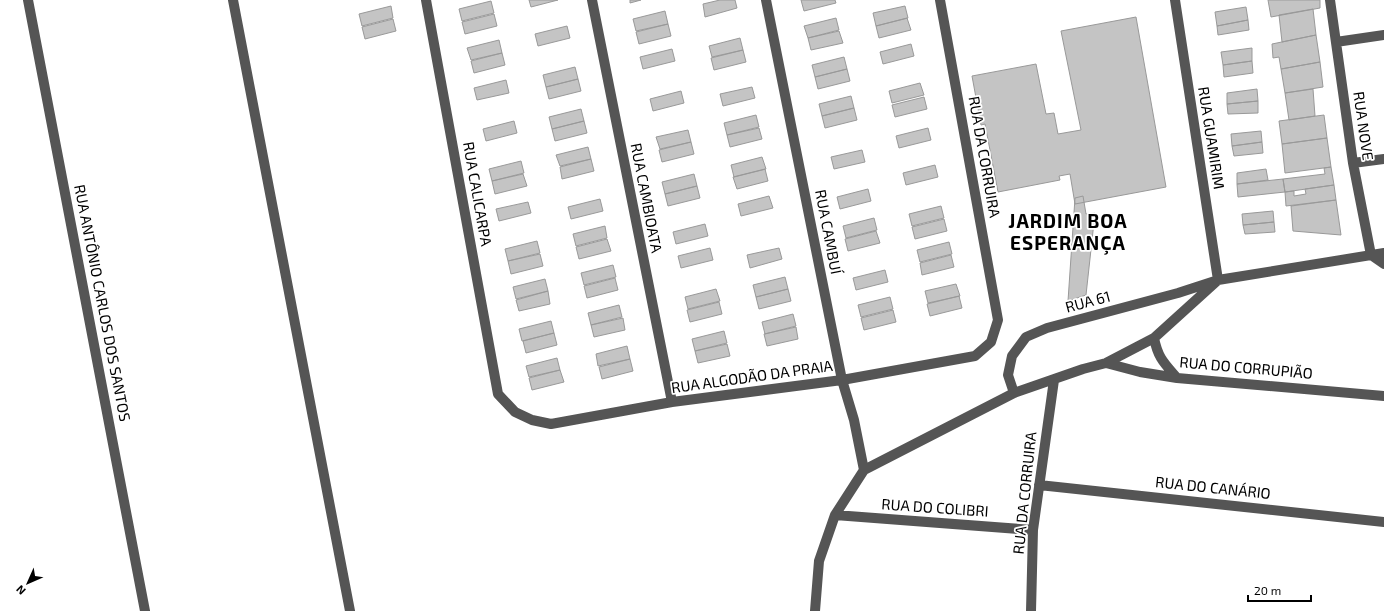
<svg xmlns="http://www.w3.org/2000/svg" width="1384" height="611" font-family="'Exo 2',sans-serif">
<style>
.building{fill:#c4c4c4;stroke:#999}
.lines{fill:none;stroke-linecap:round;stroke-linejoin:round}
.minor{stroke:#555;stroke-width:10}
.labels{text-anchor:middle;stroke-width:3.5;stroke-linejoin:round;paint-order:stroke}
.street-label{font-size:15px;fill:#000;stroke:#fff}
.district-label{font-size:19px;font-weight:bold;letter-spacing:1px;fill:#000;stroke:#fff}
</style>
<rect width="100%" height="100%" fill="#fff"/>
<path class="building" d="M529 0H558L531 7Z
M630 0H641L630 3Z
M720 0H735L737 8 705 17 703 4Z
M801 0H835L836 3 804 11Z
M1268 0H1320V8L1271 17Z
M491 1 494 13 462 21 459 9Z
M391 6 393 18 362 26 359 14Z
M905 6 908 18 876 26 873 13Z
M1246 7 1248 20 1217 26 1215 12Z
M1313 9 1316 35 1282 42 1279 15Z
M665 11 668 24 636 31 633 19Z
M494 14 497 26 465 34 462 22Z
M1136 17 1166 187 1075 204 1070 174 1059 176 1060 180 998 192 985 124 981 125 972 76 1036 64 1046 114 1054 113 1058 134 1081 130 1061 31Z
M836 18 839 30 808 38 804 26Z
M907 18 911 30 879 38 876 26Z
M393 19 396 31 365 39 362 27Z
M1248 20 1249 30 1218 35 1217 26Z
M668 24 671 36 639 44 636 32Z
M567 26 570 38 538 46 535 34Z
M839 31 843 43 811 50 808 38Z
M1316 35 1320 62 1281 69 1279 57 1273 58 1272 44Z
M740 38 743 50 712 57 709 46Z
M499 40 502 53 471 60 467 48Z
M911 44 914 56 883 64 880 52Z
M1252 48V61L1223 65 1221 52Z
M672 49 675 61 643 69 640 57Z
M743 50 746 62 714 70 711 58Z
M502 53 505 65 474 73 471 61Z
M844 57 847 69 815 77 812 65Z
M1252 61 1253 73 1224 77 1223 65Z
M1320 62 1323 87 1285 93 1281 69Z
M575 67 578 79 546 87 543 75Z
M847 69 850 81 818 89 815 77Z
M578 79 581 91 549 99 546 87Z
M506 80 509 93 477 100 474 88Z
M920 83 924 95 892 103 889 91Z
M752 87 755 98 723 106 720 94Z
M1257 89 1258 101 1227 104V93Z
M1313 89 1315 116 1289 120 1285 93Z
M681 91 684 103 653 111 650 99Z
M851 96 854 108 822 116 819 104Z
M924 97 927 109 895 117 892 105Z
M1258 101V113L1228 114 1227 104Z
M854 108 857 120 825 128 822 116Z
M581 109 584 121 552 129 549 117Z
M756 115 759 127 727 135 724 123Z
M1324 115 1327 138 1282 144 1279 121Z
M514 121 517 133 486 141 483 129Z
M584 121 587 133 555 141 552 129Z
M759 128 762 139 730 147 727 135Z
M928 128 931 140 899 148 896 136Z
M688 130 691 142 660 149 656 137Z
M1261 131 1262 142 1232 146 1231 134Z
M1327 138 1331 167 1285 173 1282 144Z
M691 142 694 154 662 162 659 150Z
M1262 142 1263 153 1234 156 1232 146Z
M588 147 591 159 560 166 556 155Z
M862 150 865 162 834 169 831 157Z
M762 157 766 169 734 177 731 165Z
M591 159 594 171 562 179 560 167Z
M521 161 524 173 492 181 489 169Z
M935 165 938 177 906 185 903 173Z
M1331 167 1334 185 1285 192 1283 179 1325 174 1324 168Z
M765 169 768 181 737 189 733 177Z
M1266 169 1268 180 1237 184V173Z
M523 174 527 186 495 194 492 181Z
M694 174 697 186 665 194 662 182Z
M1283 179 1285 192 1238 197 1237 184Z
M1334 185 1336 200 1286 206 1285 192 1294 191V196L1306 194 1305 189Z
M697 186 700 198 668 206 665 194Z
M868 189 871 201 840 209 837 197Z
M769 196 773 208 741 216 738 204Z
M1083 196 1086 214 1095 213 1086 295 1068 301 1075 198Z
M600 199 603 211 571 219 568 207Z
M1336 200 1341 235 1293 231 1291 206Z
M528 202 531 213 499 221 496 209Z
M941 206 944 218 912 226 909 214Z
M1273 211 1274 222 1243 225 1242 214Z
M874 218 877 230 846 238 843 226Z
M944 219 947 231 915 239 912 227Z
M1274 222 1275 232 1245 234 1243 225Z
M705 224 708 236 676 244 673 232Z
M605 226 607 238 576 246 573 234Z
M876 231 880 243 848 251 845 239Z
M607 239 611 251 579 259 576 247Z
M537 241 540 253 508 261 505 249Z
M949 242 952 254 920 262 917 250Z
M710 248 713 260 681 268 678 256Z
M779 248 782 259 750 268 747 255Z
M540 254 543 266 511 274 508 261Z
M951 255 954 267 922 275 920 263Z
M613 265 616 277 584 285 581 273Z
M885 270 888 282 856 290 853 278Z
M785 277 788 289 756 297 753 285Z
M615 278 618 290 587 298 584 286Z
M545 279 548 291 516 299 513 287Z
M956 284 960 296 928 303 925 291Z
M716 289 720 301 688 309 685 297Z
M788 289 791 301 759 309 756 297Z
M548 291 550 304 519 311 516 300Z
M959 296 962 308 930 316 927 304Z
M890 297 893 309 861 317 858 305Z
M719 302 722 314 690 322 687 310Z
M619 305 622 317 591 325 588 313Z
M893 310 896 322 864 330 861 318Z
M793 314 796 326 765 334 762 322Z
M623 318 625 330 594 337 591 325Z
M551 321 554 333 522 341 519 329Z
M796 327 798 339 767 346 764 334Z
M724 331 727 343 695 351 692 339Z
M554 333 557 345 526 353 523 341Z
M727 344 730 356 698 363 695 351Z
M627 346 630 359 598 366 596 354Z
M557 358 560 370 529 377 526 366Z
M630 359 633 371 602 379 599 367Z
M560 370 564 382 532 390 529 378Z"/>
<g class="lines">
<path class="minor" d="M28 0 145 611
M233 0 350 611
M426 0 498 394 515 412 532 420 551 424 672 402 842 380 975 356 991 342 998 320 940 0
M592 0 672 402
M766 0 842 380 854 420 864 470
M1175 0 1218 280
M1330 0 1353 163 1371 255
M1336 42 1384 35
M1353 163 1384 159
M1371 255 1384 264
M1154 338C1158 358 1164 363 1177 378
M1106 363 1140 372 1177 378 1384 396
M1014 393 1008 375 1012 356 1026 337 1047 328 1178 293 1218 280 1384 253
M1039 485 1384 522
M835 515 1033 530
M815 611 819 561 835 515 864 470 1014 393 1083 369 1106 363 1154 338 1218 280
M1031 611 1033 530 1054 380"/>
</g>
<g class="labels">
<g class="street-label">
<text transform="translate(1363 126) rotate(82)" y="5">RUA NOVE</text>
<text transform="translate(1211 138) rotate(81)" y="5">RUA GUAMIRIM</text>
<text transform="translate(984 157) rotate(80)" y="5">RUA DA CORRUIRA</text>
<text transform="translate(477 194) rotate(80)" y="5">RUA CALICARPA</text>
<text transform="translate(646 198) rotate(79)" y="5">RUA CAMBIOATA</text>
<text transform="translate(828 232) rotate(79)" y="5">RUA CAMBUÍ</text>
<text transform="translate(1088 302) rotate(-15)" y="5">RUA 61</text>
<text transform="translate(102 303) rotate(79)" y="5">RUA ANTÔNIO CARLOS DOS SANTOS</text>
<text transform="translate(1246 368) rotate(5)" y="5">RUA DO CORRUPIÃO</text>
<text transform="translate(752 377) rotate(-8)" y="5">RUA ALGODÃO DA PRAIA</text>
<text transform="translate(1213 488) rotate(6)" y="5">RUA DO CANÁRIO</text>
<text transform="translate(1025 493) rotate(-84)" y="5">RUA DA CORRUIRA</text>
<text transform="translate(935 508) rotate(4)" y="5">RUA DO COLIBRI</text>
</g>
<g class="district-label">
<text x="1068" y="228">JARDIM BOA<tspan x="1068" dy="22">ESPERANÇA</tspan></text>
</g>
</g>
<g transform="translate(28 583) rotate(225)" stroke="#ffffff" stroke-width="3" paint-order="stroke">
<path d="M0-3L7 15L0 10L-7 15Z" fill="#000000"/>
<text y="-6" font-size="11" font-weight="bold" text-anchor="middle" fill="#000000">N</text>
</g>
<path d="M1248 595v6h63v-6" fill="none" stroke="#000000" stroke-width="2"/>
<text x="1254" y="595" font-size="12" fill="#000000" stroke="#ffffff" stroke-width="3" paint-order="stroke">20 m</text>
</svg>
